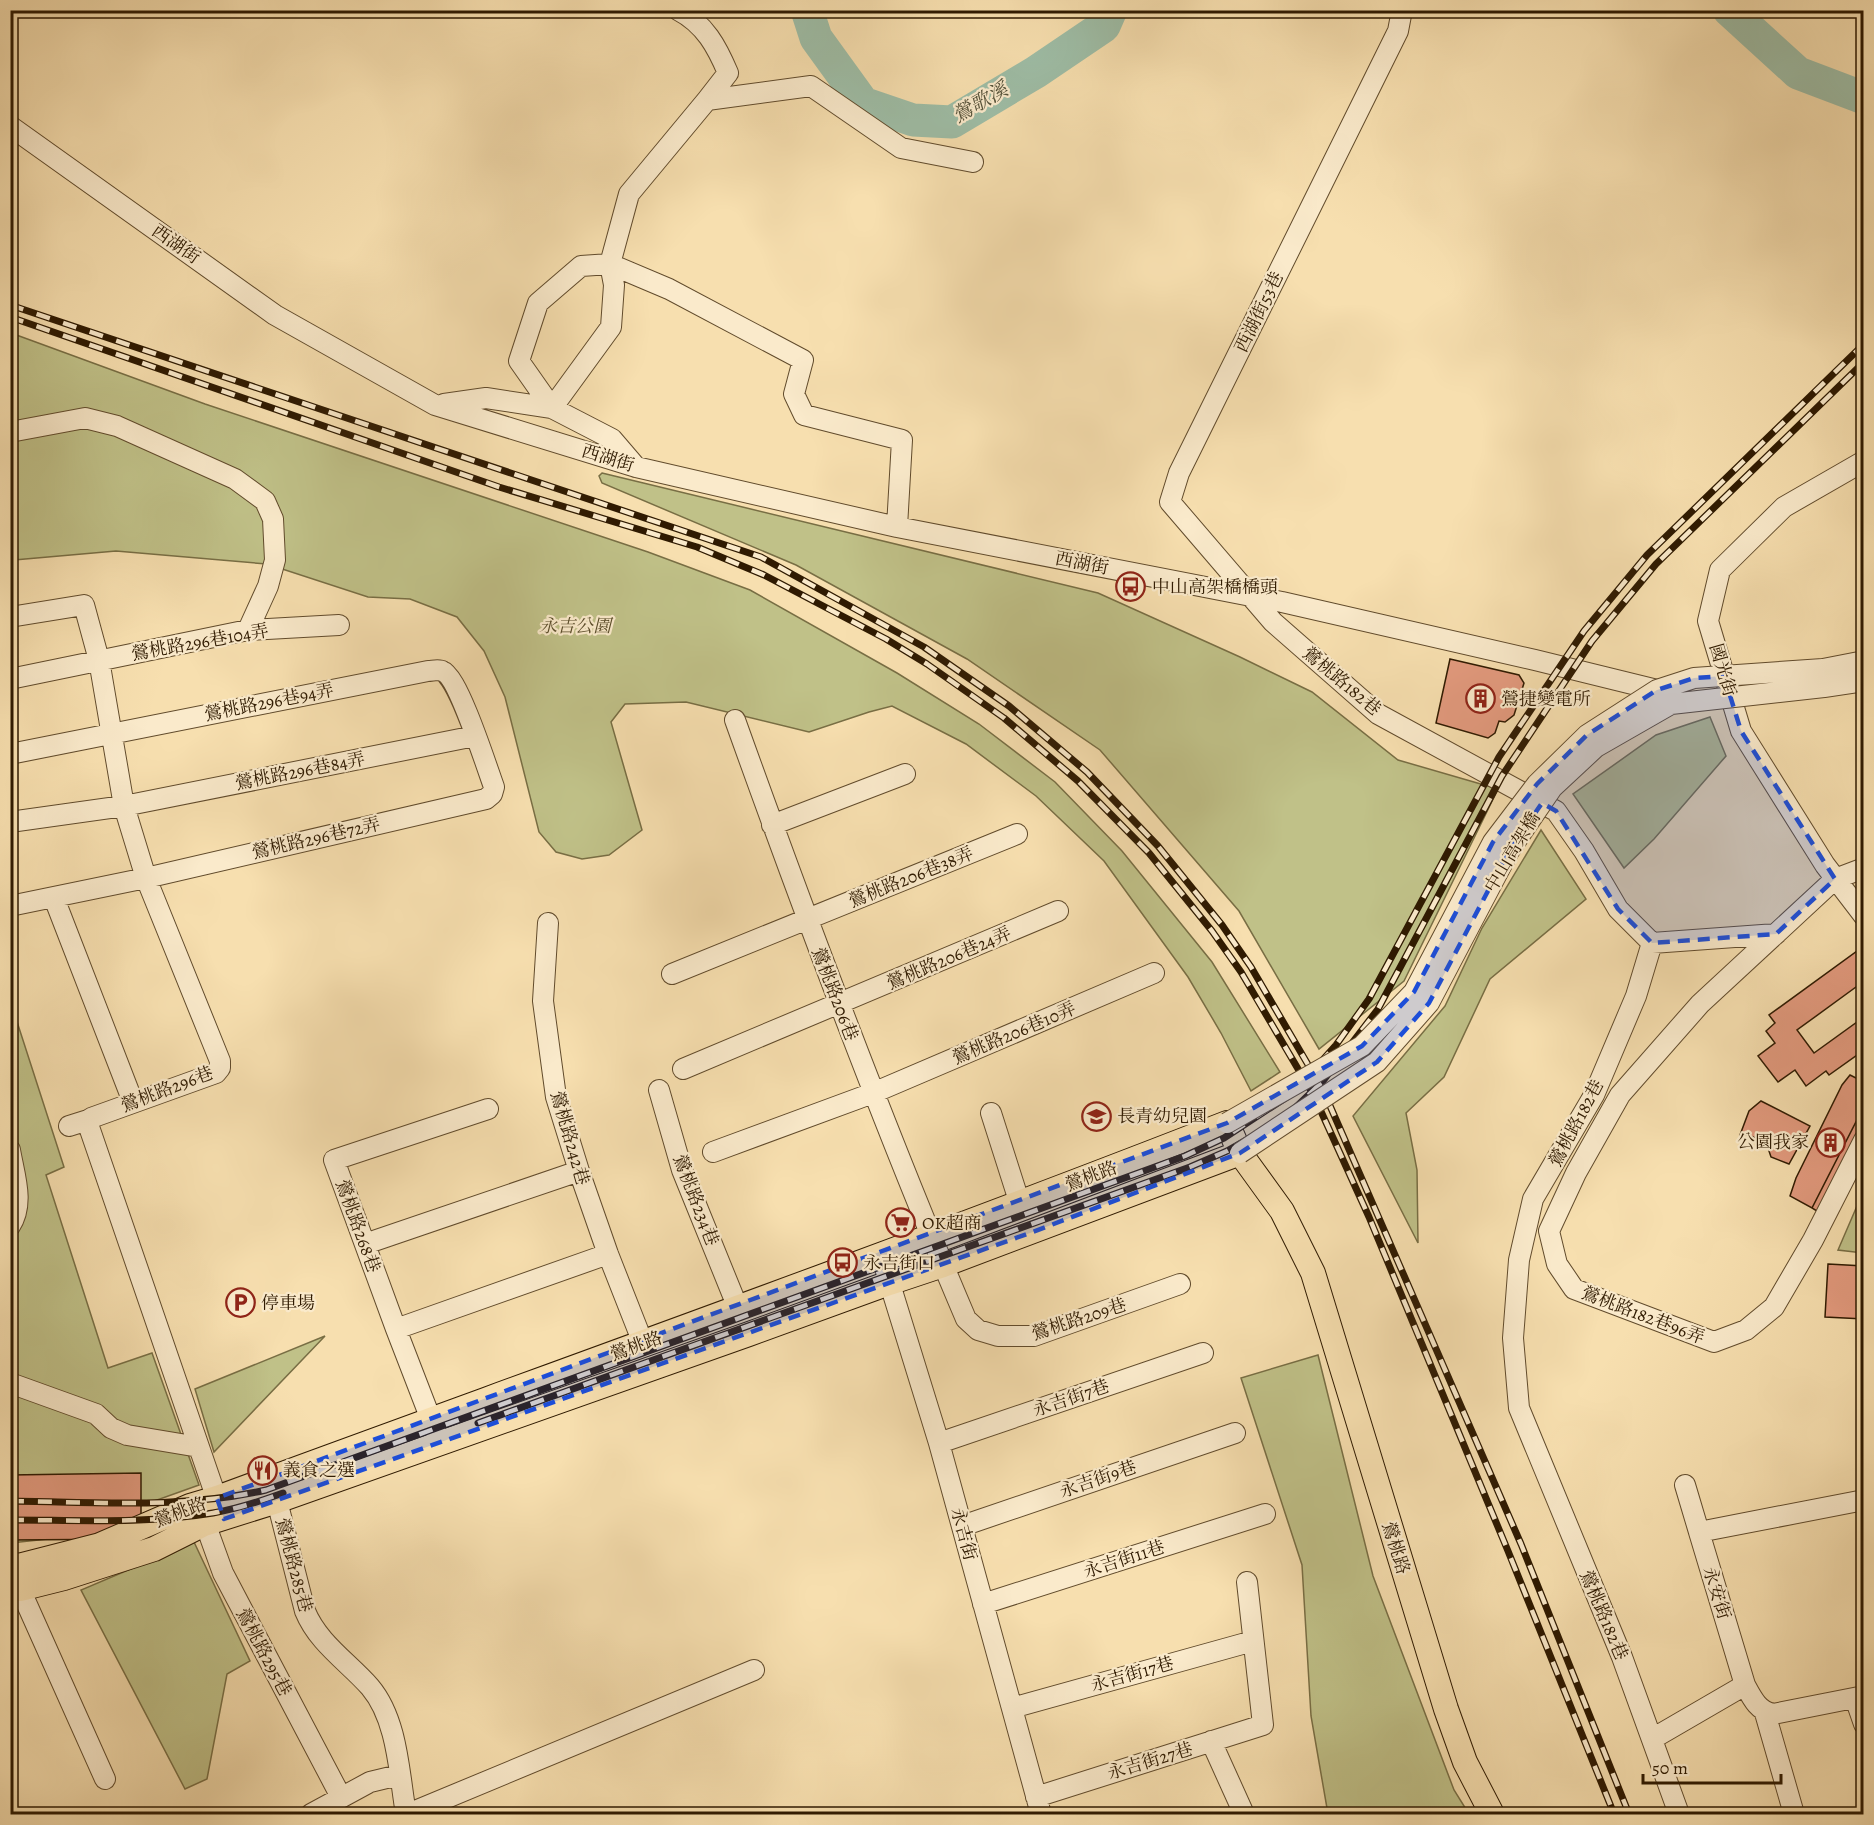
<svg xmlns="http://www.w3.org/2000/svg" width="1874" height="1825" font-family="Alegreya,'Noto Serif TC',serif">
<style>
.green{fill:#c0c188;stroke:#786e44;stroke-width:1.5}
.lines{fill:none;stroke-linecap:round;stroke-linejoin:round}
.river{stroke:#9ebda6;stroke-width:33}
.building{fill:#e39a7e;stroke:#2f1a01;stroke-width:1.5}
.minor-casing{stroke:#614b2c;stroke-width:22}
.major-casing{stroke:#2f1a01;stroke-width:26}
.minor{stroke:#faeacb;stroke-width:20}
.major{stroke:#f7dfaf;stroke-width:24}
.rail-casing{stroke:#2f1a01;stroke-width:7}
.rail{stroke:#faeacb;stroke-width:4.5;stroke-dasharray:14;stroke-linecap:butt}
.minor-bridge-casing{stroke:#614b2c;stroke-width:22;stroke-linecap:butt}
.minor-bridge{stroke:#faeacb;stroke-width:20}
.marked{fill:#1d4ed8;fill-opacity:0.2;stroke:#1d4ed8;stroke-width:4.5;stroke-dasharray:12 8;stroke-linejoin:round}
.labels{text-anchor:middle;stroke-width:4.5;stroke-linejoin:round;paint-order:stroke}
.street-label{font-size:18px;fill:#2f1a01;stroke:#faeacb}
.poi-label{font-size:18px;fill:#2f1a01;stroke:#faeacb;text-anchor:start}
.park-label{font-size:18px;font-style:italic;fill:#5a4c2a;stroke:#faeacb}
.water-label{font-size:20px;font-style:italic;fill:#56533b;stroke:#faeacb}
</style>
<rect width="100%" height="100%" fill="#f7dfaf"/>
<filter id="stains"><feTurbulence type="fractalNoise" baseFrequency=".00333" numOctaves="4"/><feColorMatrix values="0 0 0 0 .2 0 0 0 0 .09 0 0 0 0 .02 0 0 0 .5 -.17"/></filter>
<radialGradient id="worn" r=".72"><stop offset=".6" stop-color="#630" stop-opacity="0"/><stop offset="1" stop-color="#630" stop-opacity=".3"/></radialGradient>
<path class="green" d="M11 333 205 404 648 552 750 590 897 673 979 724 1055 782 1122 851 1212 962 1280 1072 1251 1091 1221 1033 1188 977 1104 861 1036 796 966 744 892 706 869 712 809 732 686 702 625 704 611 722 642 830 609 855 582 859 556 852 539 832 505 697 484 651 457 617 410 599 368 597 267 564 116 551 14 560 11 562Z
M602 473 1098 593 1240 657 1312 692 1398 760 1498 789 1404 981 1319 1049 1239 911 1100 750 967 659 796 565 602 483 599 476Z
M1710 717 1726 756 1654 839 1624 868 1573 794 1656 735Z
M1541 830 1586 899 1490 979 1444 1077 1406 1113 1417 1170 1418 1243 1353 1116 1445 1006 1482 928Z
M10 1000 64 1167 46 1175 108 1368 152 1353 199 1485 48 1539 11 1543Z
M1863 1192V1253L1838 1250Z
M325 1336 214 1452 195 1389Z
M1318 1355 1373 1576 1454 1790 1469 1814H1328L1311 1716 1302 1565 1241 1378Z
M194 1542 250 1661 227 1674 207 1779 185 1789 81 1590Z"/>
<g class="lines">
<path class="river" d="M807 10 816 38 863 103 913 120 952 122 1036 72 1104 26 1111 10
M1729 10 1798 73 1864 98"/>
</g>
<path class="building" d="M1450 659 1519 675 1524 683 1514 715 1505 722 1499 721 1495 733 1488 738 1436 723Z
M1864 946V986L1858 990 1856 987 1797 1030 1814 1053 1864 1017V1050L1829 1075 1826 1071 1806 1086 1795 1070 1778 1082 1758 1056 1775 1043 1766 1031 1775 1023 1769 1015Z
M1850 1075 1864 1082V1106L1812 1208 1790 1196 1796 1178 1842 1085Z
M1761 1101 1810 1126 1789 1164 1771 1157 1766 1142 1748 1135H1740L1749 1111Z
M1864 1106V1130L1820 1213 1812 1208Z
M1828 1264 1864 1266V1319L1825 1317Z
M141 1473V1539L10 1540V1475Z"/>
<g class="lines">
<defs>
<path id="minor" d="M678 10C705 24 717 47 728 73L707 100
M1402 10 1398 31 1179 473 1170 502 1273 622 1378 714 1556 811 1584 851 1618 909 1652 943 1636 996 1594 1095 1533 1199 1519 1260 1513 1338 1519 1408 1622 1657 1679 1814
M10 126 275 315 435 405 636 467 897 527 1282 602 1535 660 1657 690 1665 698
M444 404 486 398 552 408 612 439 636 467
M10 432 85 418 117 426 235 479 265 501 273 519 275 560 268 586 248 630
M1864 461 1784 507 1720 570 1708 621 1741 731 1825 865 1864 916
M897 527 902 440 804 415 794 394 803 360 669 289 610 264 581 266 538 303 519 361 552 408 611 327 614 285 610 264 629 194 707 100 811 86 901 148 973 162
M10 617 84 605 99 660 124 806 146 878 220 1061V1068L216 1073 91 1118 88 1124 221 1511
M10 679 248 630 339 625
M735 720C807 921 882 1122 966 1319L978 1330 998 1336H1034L1180 1284
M10 754 428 671C432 671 439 669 442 671 458 676 487 768 494 787L492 794 486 799 146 878 10 906
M10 822 124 806 475 736
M772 825 905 774
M1864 868 1835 879 1700 1004 1620 1095 1576 1173 1549 1231 1557 1264 1574 1289 1714 1342 1746 1330 1774 1307 1813 1240 1864 1140
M54 898 133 1102
M548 923 543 1001 556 1097 579 1171 608 1254 643 1343
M1652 943 1776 934
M672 974 1017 834
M683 1069 1058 911
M659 1090 682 1170 738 1308
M991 1113 1020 1204
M69 1126 88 1120
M10 1150C14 1174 25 1204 10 1226
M713 1152 873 1093 1154 973
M365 1244 579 1171
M881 1255 939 1443 1041 1814
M396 1329 608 1254
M10 1383 96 1414 111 1428 127 1435 199 1447
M440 1443 396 1329 334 1160 488 1109
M939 1443 1203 1353
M1685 1485 1699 1532
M1864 1500 1699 1532 1745 1685C1752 1698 1758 1711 1773 1714L1864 1696
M277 1501 305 1611C318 1643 348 1662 370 1687 398 1720 399 1774 406 1814
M201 1512 223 1573 341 1797
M962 1526 1235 1433
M20 1589 105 1779
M983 1604 1265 1514
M1855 1698 1864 1724
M1012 1708 1253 1641
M1765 1713 1794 1814
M1652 1739 1745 1685
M1211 1741 1244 1814
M1036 1797 1263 1725 1247 1582
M311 1814 370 1782 399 1775
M408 1814 754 1670"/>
<path id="major" d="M10 1565 18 1566 100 1545 190 1506 217 1498C554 1374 892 1254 1227 1123L1240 1153 1282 1211 1313 1273 1446 1709 1465 1762 1492 1814
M10 1588 20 1589 64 1578 154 1549 204 1524 277 1501 749 1334 889 1283 943 1265 1240 1153"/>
</defs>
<use href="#minor" class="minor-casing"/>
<use href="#major" class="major-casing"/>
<use href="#minor" class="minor"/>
<use href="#major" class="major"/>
<defs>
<path id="rail" d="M10 305 761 557 924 647 1009 706 1087 772 1158 846 1222 925 1251 967 1324 1092 1521 1544 1629 1814
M10 317 499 487 697 547 764 575 886 639 927 664 1004 718 1078 781 1149 853 1212 931 1241 972 1314 1096 1369 1217 1508 1551 1614 1814
M478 1423 1190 1167 1227 1151 1262 1131 1295 1108 1323 1081 1378 1009 1502 776 1592 641 1656 564 1864 362
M10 1501C95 1502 183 1509 266 1490L1185 1156 1224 1138 1293 1093 1336 1045 1369 999 1499 757 1584 631 1647 555 1864 344
M10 1520C77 1520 146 1524 213 1513 236 1509 261 1501 283 1493"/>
</defs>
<use href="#rail" class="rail-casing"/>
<use href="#rail" class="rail"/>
<defs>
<path id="minor-bridge" d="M1227 1123 1362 1046 1414 992 1493 842 1537 784 1587 735 1657 690 1694 678 1823 669 1864 661
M1240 1153 1377 1062 1429 1003 1509 851 1552 788 1596 747 1671 704 1824 687 1864 681"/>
</defs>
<use href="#minor-bridge" class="minor-bridge-casing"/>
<use href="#minor-bridge" class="minor-bridge"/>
</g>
<path class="marked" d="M1724 676 1741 731 1835 879 1776 934 1652 943 1618 909 1556 811 1542 803 1509 851 1429 1003 1377 1062 1240 1153 1030 1233 224 1519 217 1498 1227 1123 1362 1046 1414 992 1493 842 1537 784 1587 735 1657 690 1694 678Z"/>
<defs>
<symbol id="bus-ring" viewBox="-11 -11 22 22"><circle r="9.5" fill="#faeacb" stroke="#8f2418" stroke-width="1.5"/><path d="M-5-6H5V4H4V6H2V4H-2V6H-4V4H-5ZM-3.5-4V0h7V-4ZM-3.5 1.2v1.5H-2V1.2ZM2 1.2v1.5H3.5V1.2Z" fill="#8f2418"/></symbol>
<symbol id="building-ring" viewBox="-11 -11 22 22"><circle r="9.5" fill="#faeacb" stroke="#8f2418" stroke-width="1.5"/><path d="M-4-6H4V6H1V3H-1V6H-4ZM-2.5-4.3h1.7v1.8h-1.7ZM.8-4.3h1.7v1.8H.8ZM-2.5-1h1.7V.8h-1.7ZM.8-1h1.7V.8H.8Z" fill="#8f2418"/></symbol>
<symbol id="school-ring" viewBox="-11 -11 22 22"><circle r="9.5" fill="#faeacb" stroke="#8f2418" stroke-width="1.5"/><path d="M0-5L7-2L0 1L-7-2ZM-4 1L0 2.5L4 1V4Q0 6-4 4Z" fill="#8f2418"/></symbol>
<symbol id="supermarket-ring" viewBox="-11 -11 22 22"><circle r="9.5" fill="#faeacb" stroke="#8f2418" stroke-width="1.5"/><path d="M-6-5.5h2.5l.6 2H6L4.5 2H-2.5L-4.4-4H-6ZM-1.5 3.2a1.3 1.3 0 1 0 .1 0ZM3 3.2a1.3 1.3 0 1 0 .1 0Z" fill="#8f2418"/></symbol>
<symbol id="parking-ring" viewBox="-11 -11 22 22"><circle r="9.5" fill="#faeacb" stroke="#8f2418" stroke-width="1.5"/><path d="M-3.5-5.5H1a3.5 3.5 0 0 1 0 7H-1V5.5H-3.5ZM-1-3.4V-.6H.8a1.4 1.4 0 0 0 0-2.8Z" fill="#8f2418"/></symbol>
<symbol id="restaurant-ring" viewBox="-11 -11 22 22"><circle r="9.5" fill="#faeacb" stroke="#8f2418" stroke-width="1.5"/><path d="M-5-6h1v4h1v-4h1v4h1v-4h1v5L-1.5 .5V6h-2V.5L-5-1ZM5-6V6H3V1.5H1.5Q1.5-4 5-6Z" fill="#8f2418"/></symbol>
</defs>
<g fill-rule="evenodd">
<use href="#bus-ring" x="1114" y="570" width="33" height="33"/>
<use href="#building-ring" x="1464" y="682" width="33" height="33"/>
<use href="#school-ring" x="1080" y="1100" width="33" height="33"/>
<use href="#building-ring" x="1814" y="1126" width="33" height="33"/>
<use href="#supermarket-ring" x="884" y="1206" width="33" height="33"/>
<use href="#bus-ring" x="826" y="1246" width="33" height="33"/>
<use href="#parking-ring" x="224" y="1286" width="33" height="33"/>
<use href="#restaurant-ring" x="246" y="1454" width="33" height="33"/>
</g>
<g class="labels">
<g class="street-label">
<text transform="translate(176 244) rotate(35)" y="6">西湖街</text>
<text transform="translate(1259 312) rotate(-64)" y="6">西湖街53巷</text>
<text transform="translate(608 458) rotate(17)" y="6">西湖街</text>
<text transform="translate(1082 563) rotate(11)" y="6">西湖街</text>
<text transform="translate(200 642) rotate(-10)" y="6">鶯桃路296巷104弄</text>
<text transform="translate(1723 670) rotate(74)" y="6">國光街</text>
<text transform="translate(1342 681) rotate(40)" y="6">鶯桃路182巷</text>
<text transform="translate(269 702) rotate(-11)" y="6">鶯桃路296巷94弄</text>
<text transform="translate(300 771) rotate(-11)" y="6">鶯桃路296巷84弄</text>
<text transform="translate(316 838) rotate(-13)" y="6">鶯桃路296巷72弄</text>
<text transform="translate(1512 852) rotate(-59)" y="6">中山高架橋</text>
<text transform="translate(911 877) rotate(-22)" y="6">鶯桃路206巷38弄</text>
<text transform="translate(949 958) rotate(-23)" y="6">鶯桃路206巷24弄</text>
<text transform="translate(835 994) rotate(69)" y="6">鶯桃路206巷</text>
<text transform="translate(1014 1033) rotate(-23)" y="6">鶯桃路206巷10弄</text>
<text transform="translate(167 1089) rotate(-21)" y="6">鶯桃路296巷</text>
<text transform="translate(1576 1123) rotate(-62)" y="6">鶯桃路182巷</text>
<text transform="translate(570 1138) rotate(74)" y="6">鶯桃路242巷</text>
<text transform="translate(1091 1176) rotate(-21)" y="6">鶯桃路</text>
<text transform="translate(696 1200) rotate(69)" y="6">鶯桃路234巷</text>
<text transform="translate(358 1226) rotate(70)" y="6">鶯桃路268巷</text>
<text transform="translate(1643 1315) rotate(21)" y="6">鶯桃路182巷96弄</text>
<text transform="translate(1079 1319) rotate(-18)" y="6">鶯桃路209巷</text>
<text transform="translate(636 1346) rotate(-20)" y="6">鶯桃路</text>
<text transform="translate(1071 1398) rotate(-19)" y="6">永吉街7巷</text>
<text transform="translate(1098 1479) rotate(-19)" y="6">永吉街9巷</text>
<text transform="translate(180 1512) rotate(-21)" y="6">鶯桃路</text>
<text transform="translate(964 1534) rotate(75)" y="6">永吉街</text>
<text transform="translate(1396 1548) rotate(73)" y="6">鶯桃路</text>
<text transform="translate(1124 1559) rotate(-18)" y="6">永吉街11巷</text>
<text transform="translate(294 1565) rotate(75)" y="6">鶯桃路285巷</text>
<text transform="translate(1717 1593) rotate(73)" y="6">永安街</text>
<text transform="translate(1604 1615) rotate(67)" y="6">鶯桃路182巷</text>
<text transform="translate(264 1652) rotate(62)" y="6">鶯桃路295巷</text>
<text transform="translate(1132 1674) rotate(-16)" y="6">永吉街17巷</text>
<text transform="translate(1150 1761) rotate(-17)" y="6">永吉街27巷</text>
</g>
<g class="poi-label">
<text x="1152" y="593">中山高架橋橋頭</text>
<text x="1501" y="705">鶯捷變電所</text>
<text x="1117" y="1122">長青幼兒園</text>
<text x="1809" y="1148" text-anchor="end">公園我家</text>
<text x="922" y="1229">OK超商</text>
<text x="863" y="1269">永吉街口</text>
<text x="261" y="1309">停車場</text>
<text x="283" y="1476">義食之選</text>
</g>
<g class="park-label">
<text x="575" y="632">永吉公園</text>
</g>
<g class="water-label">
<text transform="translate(980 102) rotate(-30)" y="7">鶯歌溪</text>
</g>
</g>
<rect width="1874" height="1825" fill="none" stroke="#f7dfaf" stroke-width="36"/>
<rect x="12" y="12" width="1850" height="1801" fill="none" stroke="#2f1a01" stroke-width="3"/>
<rect x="18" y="18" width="1838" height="1789" fill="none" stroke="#2f1a01" stroke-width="1.5"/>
<path d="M1643 1774v9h138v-9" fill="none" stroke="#2f1a01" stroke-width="3"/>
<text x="1652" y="1774" font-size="18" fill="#2f1a01" stroke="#faeacb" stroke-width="4.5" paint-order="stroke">50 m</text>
<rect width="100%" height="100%" filter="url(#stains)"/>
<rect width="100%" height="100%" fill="url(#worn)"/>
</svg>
